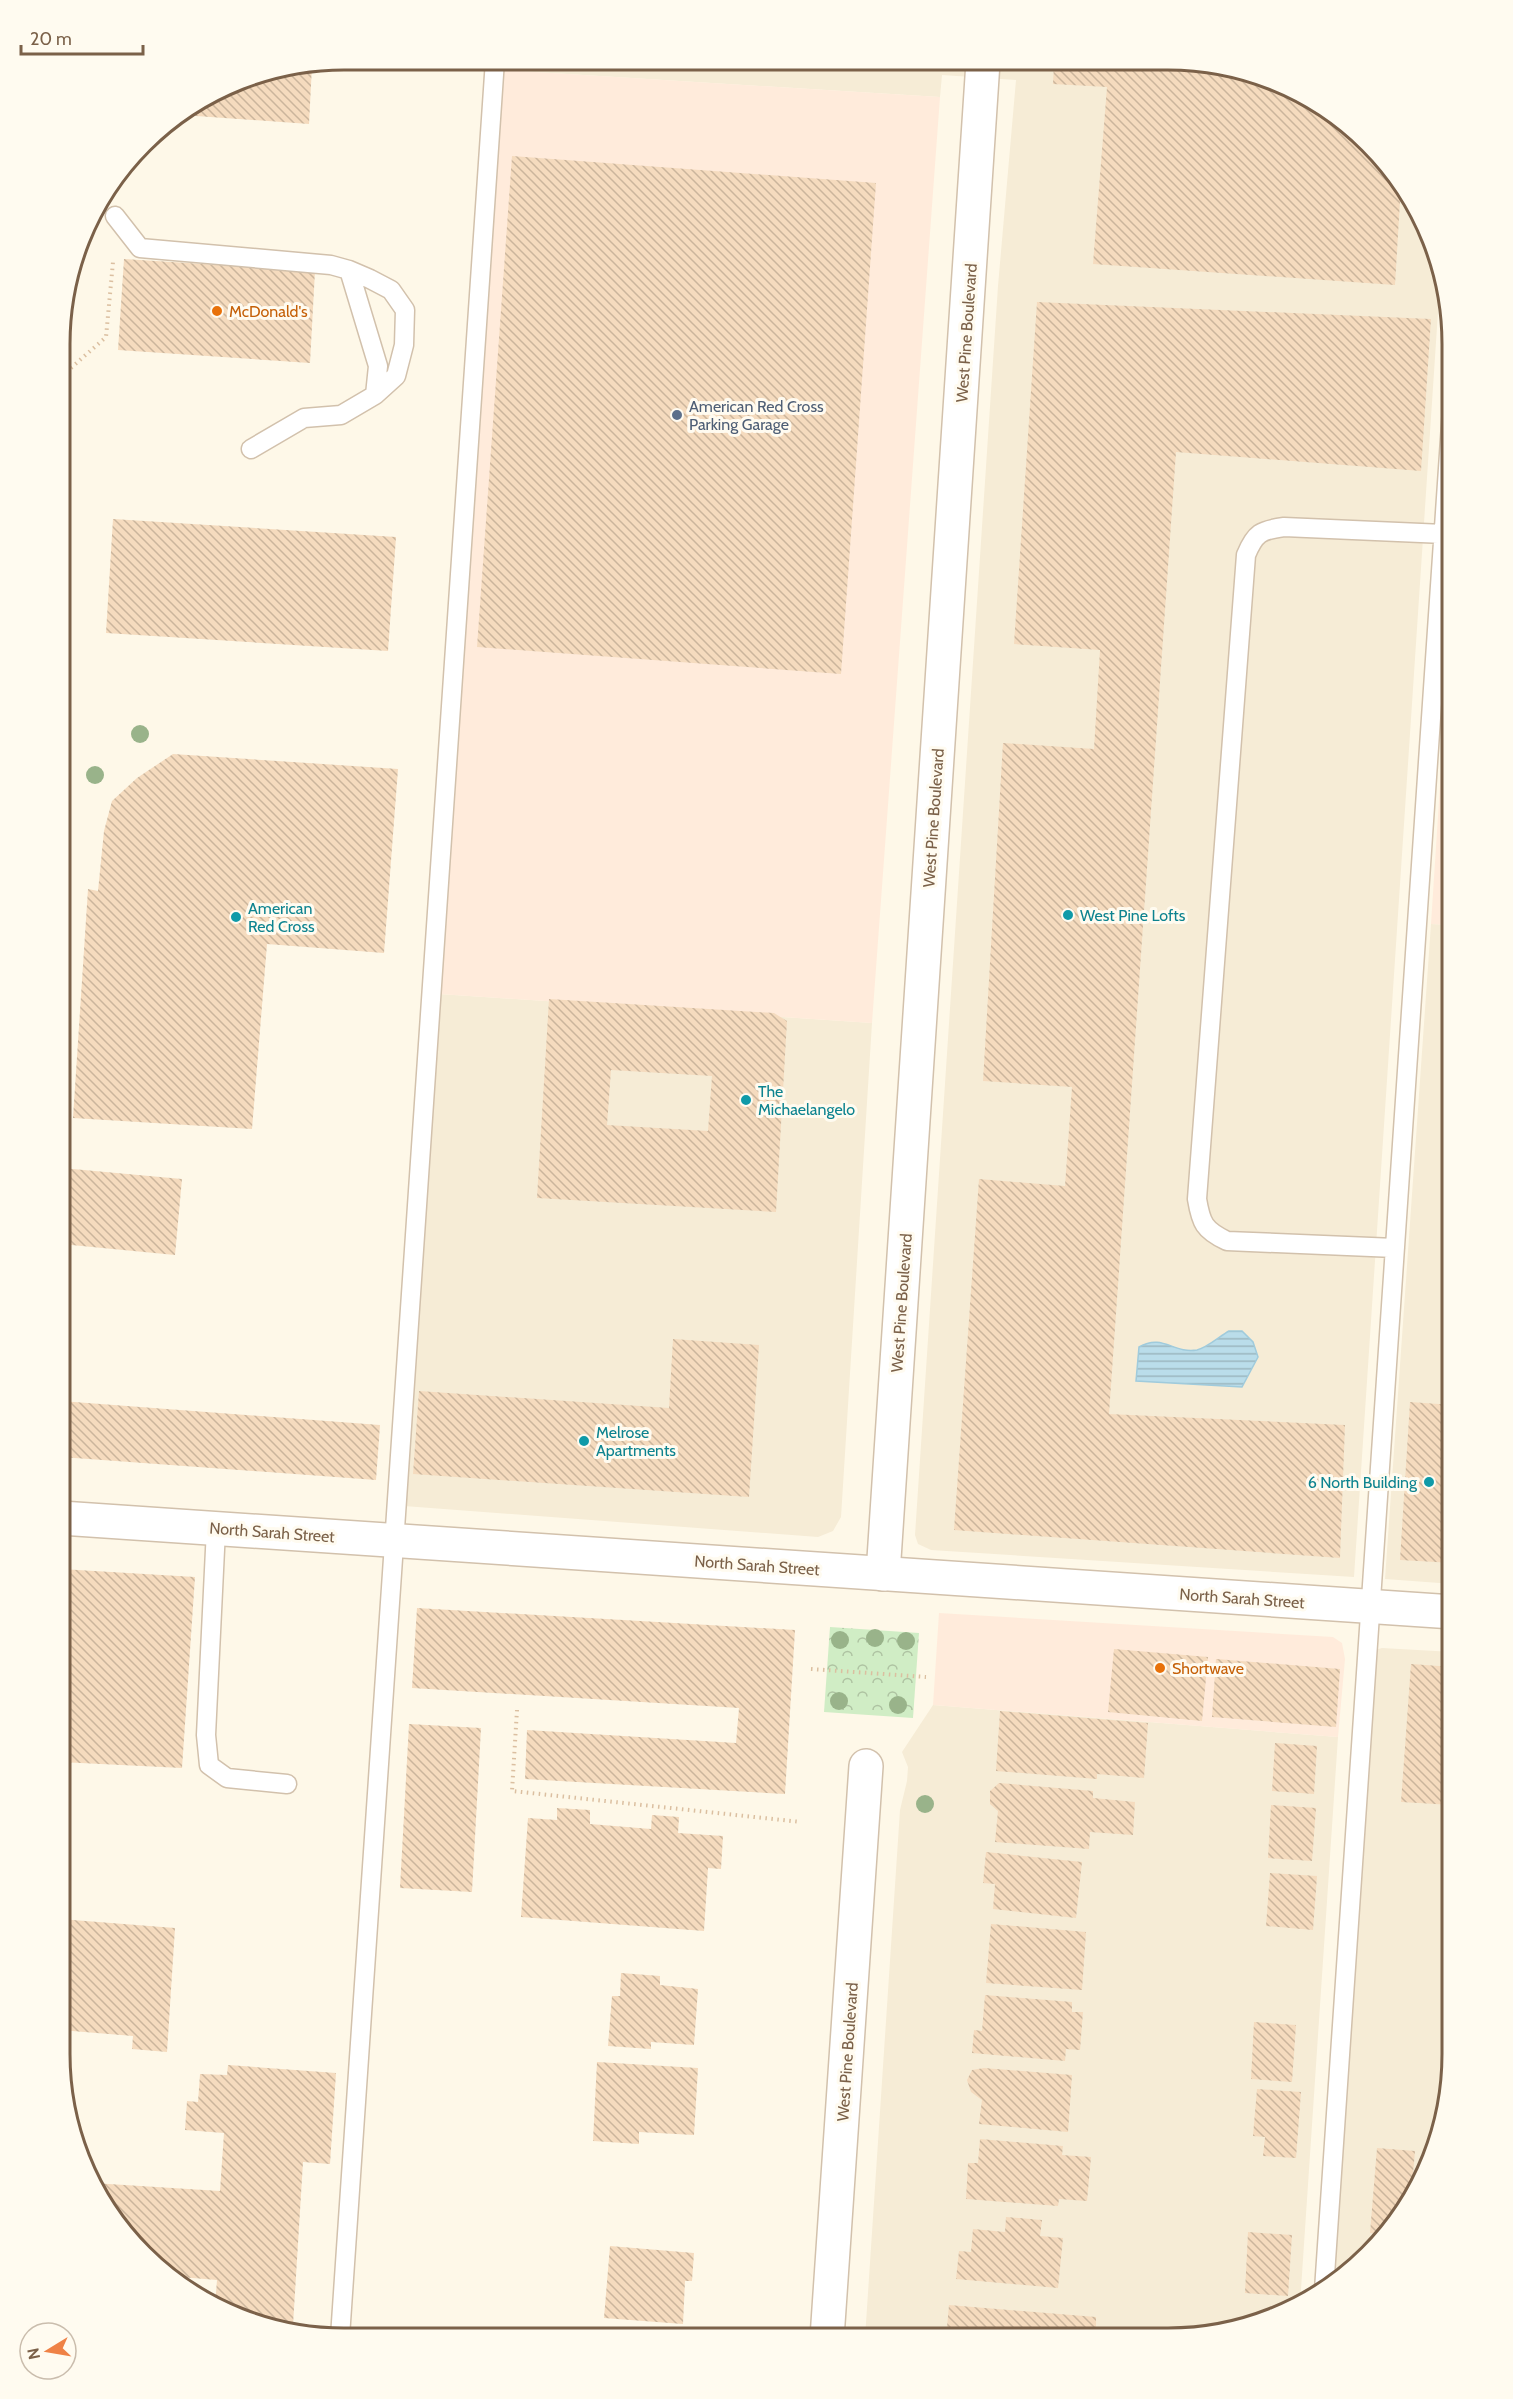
<svg xmlns="http://www.w3.org/2000/svg" width="1513" height="2399" font-family="Cabin,sans-serif">
<style>
.residential{fill:#f6ecd6}
.commercial{fill:#ffebdb}
.park{fill:url(#park-crowns)}
.water{fill:url(#water-rules);stroke:#a0cbdc;stroke-width:1.5}
.building{fill:url(#building-back-hatch);fill-rule:evenodd}
.lines{fill:none;stroke-linecap:round;stroke-linejoin:round}
.service-casing{stroke:#d2c1ac;stroke-width:21}
.minor-casing{stroke:#d2c1ac;stroke-width:36}
.tertiary-casing{stroke:#d2c1ac;stroke-width:36}
.path{stroke:#dbbfa0;stroke-width:4;stroke-dasharray:1.5 4.5;stroke-linecap:butt}
.service{stroke:#fff;stroke-width:18}
.minor{stroke:#fff;stroke-width:33}
.tertiary{stroke:#fff;stroke-width:33}
.tree{fill:#99b38a}
.food-dot{fill:#e8710a;stroke:#fffbf0;stroke-width:2}
.service-dot{fill:#5c6f8a;stroke:#fffbf0;stroke-width:2}
.culture-dot{fill:#0f9aa8;stroke:#fffbf0;stroke-width:2}
.labels{text-anchor:middle;stroke-width:6;stroke-linejoin:round;paint-order:stroke}
.food-label{font-size:16px;fill:#c56008;stroke:#fffbf0;text-anchor:start}
.street-label{font-size:16px;fill:#7b6149;stroke:#fffbf0}
.service-label{font-size:16px;fill:#4e5e75;stroke:#fffbf0;text-anchor:start}
.culture-label{font-size:16px;fill:#0d838f;stroke:#fffbf0;text-anchor:start}
.rim{fill:none;stroke:#7b6149;stroke-width:3}
</style>
<defs>
<pattern id="park-crowns" width="20" height="18" patternUnits="userSpaceOnUse" patternTransform="scale(1.5)"><rect width="20" height="18" fill="#d0edc5"/><path d="M2 6a3 3 0 1 1 6 0M12 15a3 3 0 1 1 6 0" fill="none" stroke="#aec3a2"/></pattern>
<pattern id="water-rules" width="6" height="5" patternUnits="userSpaceOnUse" patternTransform="scale(1.5)"><rect width="6" height="5" fill="#baddea"/><path d="M0 2.5h6" fill="none" stroke="#9cb7c0"/></pattern>
<pattern id="building-back-hatch" width="6" height="6" patternUnits="userSpaceOnUse" patternTransform="scale(1.5)"><rect width="6" height="6" fill="#f5dbbe"/><path d="M-1 5l2 2M0 0l6 6M5-1l2 2" fill="none" stroke="#cbb59c"/></pattern>
</defs>
<rect width="100%" height="100%" fill="#fef8e8"/>
<path class="residential" d="M502 60 1206 62 1277 82 1342 119 1394 172 1431 236 1440 282 1354 1577 931 1550 918 1544 915 1535 998 286 1016 80 942 75 940 97 502 70Z
M1431 924 1453 925V1584L1385 1579Z
M439 994 872 1023 841 1517 833 1531 818 1537 404 1506Z
M1382 1648 1453 1652 1452 2073 1438 2146 1394 2227 1342 2280 1332 2285 1375 1650Z
M933 1705 1338 1737 1300 2304 1277 2317 1168 2339 865 2338 900 1810 907 1781 908 1767 902 1752Z"/>
<path class="commercial" d="M502 70 940 97 872 1023 439 994Z
M1453 585V925L1431 924Z
M939 1613 1333 1637 1342 1643 1345 1659 1338 1737 933 1705Z"/>
<path class="park" d="M830 1627 919 1633 913 1718 824 1712Z"/>
<path class="water" d="M1229 1331H1242L1253 1342 1258 1357 1242 1387 1136 1381 1139 1347C1163 1333 1173 1354 1197 1350 1207 1348 1220 1336 1229 1331Z"/>
<path class="building" d="M1054 62H1206L1277 82 1288 88V97L1307 99 1342 119 1394 172 1401 184 1395 285 1093 264 1107 87 1053 84Z
M312 66 309 124 182 115 236 82Z
M512 156 876 183 841 674 477 647Z
M124 259 315 271 310 363 118 350Z
M1037 302 1431 319 1421 471 1176 452 1109 1414 1345 1425 1340 1558 954 1530 979 1179 1065 1186 1072 1087 983 1081 1003 743 1094 749 1100 650 1014 644Z
M113 519 396 537 388 651 106 633Z
M173 754 398 769 384 953 267 944 252 1129 73 1118 88 889 98 891 104 831 112 801 137 778Z
M549 999 774 1013 787 1021 776 1212 537 1198ZM611 1070 712 1076 708 1131 607 1125Z
M62 1168 182 1179 175 1255 61 1244Z
M673 1339 759 1345 749 1497 413 1474 419 1391 669 1408Z
M61 1401 380 1425 376 1480 61 1457Z
M1410 1402 1453 1405V1563L1400 1560Z
M61 1569 195 1577 182 1768 60 1762Z
M417 1608 795 1630 785 1794 525 1779 527 1730 736 1743 739 1708 412 1688Z
M1114 1649 1208 1657 1202 1721 1108 1712Z
M1216 1659 1340 1669 1336 1727 1212 1717Z
M1411 1664 1453 1667 1452 1805 1401 1802Z
M1000 1711 1148 1723 1144 1778 1097 1774V1779L996 1771Z
M409 1724 481 1728 472 1892 400 1888Z
M1275 1743 1317 1746 1314 1794 1272 1791Z
M999 1783 1093 1791V1798L1135 1802 1133 1835 1090 1832 1089 1849 995 1842 998 1811 990 1804V1791Z
M1271 1805 1316 1808 1312 1861 1268 1858Z
M557 1808 590 1810V1824L651 1829 652 1815 679 1817 678 1833 723 1836 721 1869 708 1868 704 1931 521 1917 528 1818 557 1820Z
M986 1852 1082 1862 1076 1918 993 1909 995 1884 983 1883Z
M1270 1873 1317 1876 1313 1930 1266 1926Z
M60 1919 175 1928 167 2052 132 2049 133 2036 60 2030Z
M991 1924 1086 1932 1082 1990 986 1983Z
M621 1973 660 1976V1985L698 1989 694 2045 651 2042V2049L608 2046 612 1996H620Z
M985 1995 1072 2002V2012H1083L1080 2050 1066 2049 1065 2061 972 2053 974 2030 982 2031Z
M1254 2022 1296 2025 1292 2082 1251 2079Z
M597 2062 698 2068 694 2135 639 2132V2144L593 2141Z
M228 2065 336 2073 330 2164 303 2162 293 2325 318 2327 317 2337H308L236 2317 215 2305 217 2280 168 2276 119 2227 93 2183 220 2191 224 2133 185 2130 187 2101 198 2102 200 2074 227 2075Z
M984 2068 1072 2075 1068 2132 979 2124 982 2100 971 2092 967 2080 972 2070Z
M1257 2089 1301 2092 1296 2158 1263 2156 1265 2137 1253 2136Z
M980 2139 1063 2146 1062 2155 1091 2157 1087 2201 1059 2199 1058 2206 966 2199 968 2163H978Z
M1377 2148 1415 2151 1411 2196 1394 2227 1387 2235 1370 2233Z
M1006 2217 1042 2220 1040 2236 1063 2238 1058 2288 956 2279 959 2251 971 2252 973 2229 1005 2232Z
M1248 2232 1292 2235 1288 2296 1245 2293Z
M610 2246 694 2253 692 2281H685L683 2324 604 2318Z
M949 2305 1096 2317V2327H1104L1103 2339 946 2338Z
M603 2330 672 2336V2338L603 2337Z"/>
<g class="lines">
<defs>
<path id="service" d="M115 216 140 248 331 265 349 270 378 366 375 395 341 415 304 418 251 449
M349 270 370 279 391 290 405 310 404 345 396 376 375 395
M1395 1248 1227 1241C1204 1230 1201 1223 1197 1199L1246 555C1255 533 1261 530 1284 527L1444 534
M216 1529 206 1735 209 1765 227 1778 287 1784
M1324 2290 1453 395
M340 2337 495 60"/>
<path id="minor" d="M883 1574 983 62
M827 2338 866 1766"/>
<path id="tertiary" d="M61 1518 1453 1612"/>
</defs>
<use href="#service" class="service-casing"/>
<use href="#minor" class="minor-casing"/>
<use href="#tertiary" class="tertiary-casing"/>
<path class="path" d="M62 376 106 337 113 262
M811 1669 926 1677
M517 1710 512 1791 801 1822"/>
<use href="#service" class="service"/>
<use href="#minor" class="minor"/>
<use href="#tertiary" class="tertiary"/>
</g>
<g class="tree">
<circle cx="140" cy="734" r="9"/>
<circle cx="95" cy="775" r="9"/>
<circle cx="875" cy="1638" r="9"/>
<circle cx="840" cy="1640" r="9"/>
<circle cx="906" cy="1641" r="9"/>
<circle cx="839" cy="1701" r="9"/>
<circle cx="898" cy="1705" r="9"/>
<circle cx="925" cy="1804" r="9"/>
</g>
<g class="food-dot">
<circle cx="217" cy="311" r="6"/>
<circle cx="1160" cy="1668" r="6"/>
</g>
<circle class="service-dot" cx="677" cy="415" r="6"/>
<g class="culture-dot">
<circle cx="1068" cy="915" r="6"/>
<circle cx="236" cy="917" r="6"/>
<circle cx="746" cy="1100" r="6"/>
<circle cx="584" cy="1441" r="6"/>
<circle cx="1429" cy="1482" r="6"/>
</g>
<g class="labels">
<g class="food-label">
<text x="229" y="317">McDonald's</text>
<text x="1172" y="1674">Shortwave</text>
</g>
<g class="street-label">
<text transform="translate(966 333) rotate(-86)" y="6">West Pine Boulevard</text>
<text transform="translate(933 818) rotate(-86)" y="6">West Pine Boulevard</text>
<text transform="translate(901 1303) rotate(-86)" y="6">West Pine Boulevard</text>
<text transform="translate(272 1532) rotate(4)" y="6">North Sarah Street</text>
<text transform="translate(757 1565) rotate(4)" y="6">North Sarah Street</text>
<text transform="translate(1242 1598) rotate(4)" y="6">North Sarah Street</text>
<text transform="translate(847 2052) rotate(-86)" y="6">West Pine Boulevard</text>
</g>
<g class="service-label">
<text x="689" y="412">American Red Cross<tspan x="689" dy="18">Parking Garage</tspan></text>
</g>
<g class="culture-label">
<text x="248" y="914">American<tspan x="248" dy="18">Red Cross</tspan></text>
<text x="1080" y="921">West Pine Lofts</text>
<text x="758" y="1097">The<tspan x="758" dy="18">Michaelangelo</tspan></text>
<text x="596" y="1438">Melrose<tspan x="596" dy="18">Apartments</tspan></text>
<text x="1417" y="1488" text-anchor="end">6 North Building</text>
</g>
</g>
<path d="M0 0H1513V2399H0ZM344 70H1168A274 274 0 0 1 1442 344V2054A274 274 0 0 1 1168 2328H344A274 274 0 0 1 70 2054V344A274 274 0 0 1 344 70Z" fill="#fffbf0" fill-rule="evenodd"/>
<path class="rim" d="M344 70H1168A274 274 0 0 1 1442 344V2054A274 274 0 0 1 1168 2328H344A274 274 0 0 1 70 2054V344A274 274 0 0 1 344 70Z"/>
<g transform="translate(48 2351) rotate(259)"><circle r="28" fill="#fffbf0" stroke="#cabdad" stroke-width="1.5"/>
<path d="M0-4.5L10 22L0 15L-10 22Z" fill="#ef8246"/>
<text y="-9" font-size="16" font-weight="bold" text-anchor="middle" fill="#7b6149">N</text>
</g>
<path d="M21 45v9h122v-9" fill="none" stroke="#7b6149" stroke-width="3"/>
<text x="30" y="45" font-size="18" fill="#7b6149" stroke="#fffbf0" stroke-width="4.5" paint-order="stroke">20 m</text>
</svg>
